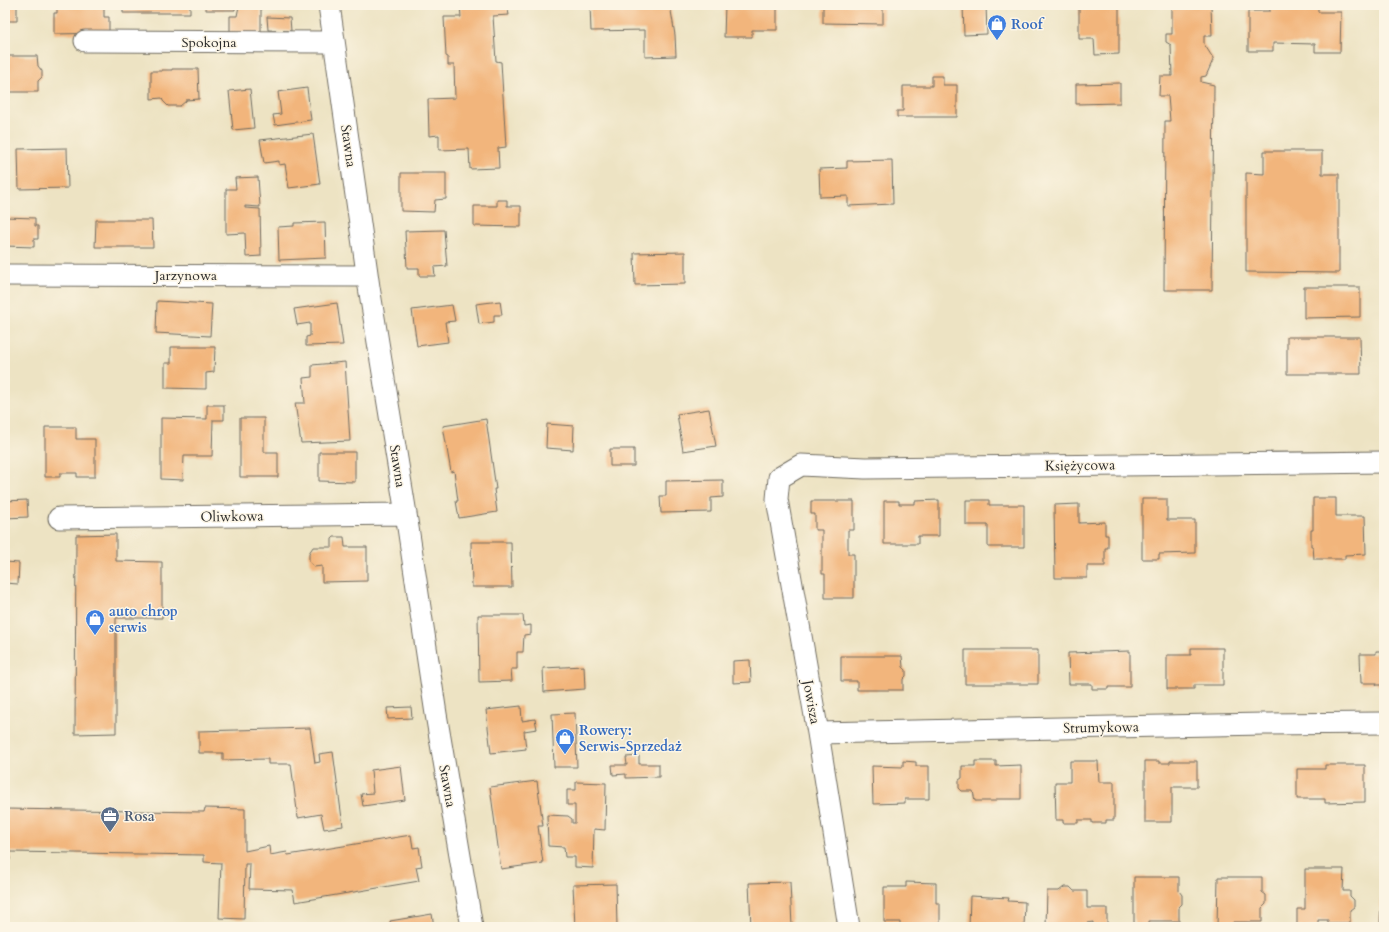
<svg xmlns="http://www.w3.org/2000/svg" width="1389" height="932" font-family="Cardo,serif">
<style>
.building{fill:#f2b57b}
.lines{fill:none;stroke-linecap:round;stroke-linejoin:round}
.street-casing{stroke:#6f6b60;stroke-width:23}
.street{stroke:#fff;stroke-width:21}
.labels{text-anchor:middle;stroke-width:3;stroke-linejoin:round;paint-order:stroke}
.shop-label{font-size:14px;font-weight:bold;fill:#366cbe;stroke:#fcf5e5;text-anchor:start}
.street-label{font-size:14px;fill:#2b2b2b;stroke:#fcf5e5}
.service-label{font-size:14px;font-weight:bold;fill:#4e5e75;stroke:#fcf5e5;text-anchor:start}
</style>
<rect width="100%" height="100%" fill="#fcf5e5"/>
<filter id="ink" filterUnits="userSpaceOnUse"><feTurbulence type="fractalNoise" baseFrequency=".025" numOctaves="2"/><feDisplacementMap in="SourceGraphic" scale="8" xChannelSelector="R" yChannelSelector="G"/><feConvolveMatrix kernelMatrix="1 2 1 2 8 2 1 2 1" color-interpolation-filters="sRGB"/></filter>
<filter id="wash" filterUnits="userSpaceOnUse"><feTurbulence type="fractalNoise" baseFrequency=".012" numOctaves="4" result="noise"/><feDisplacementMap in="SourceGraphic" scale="16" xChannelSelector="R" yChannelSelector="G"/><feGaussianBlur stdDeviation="0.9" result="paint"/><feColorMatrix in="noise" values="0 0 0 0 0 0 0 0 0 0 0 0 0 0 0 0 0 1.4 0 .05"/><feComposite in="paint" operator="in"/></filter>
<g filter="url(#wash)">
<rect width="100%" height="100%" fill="#ede3c3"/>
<g id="blocks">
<path class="building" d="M5 5H17V21H5Z
M57 5H104V17H109V33L54 34V13H57Z
M123 5H190V13H123Z
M206 5H235V10H206Z
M261 5H280V8L261 7Z
M460 5H507L509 15 493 16 496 61 501 62 506 147 498 148 499 168 470 169 469 149 439 150V135L429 136 428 99 455 98 454 65H448V57L446 56 444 17H461Z
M590 5H670L675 35 676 56 645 57V30L591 31Z
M725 5H777V30H752V37H724Z
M823 5H883V24L823 23Z
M963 5H986L987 34 964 35Z
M1079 5H1119V54L1095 55 1094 39H1079Z
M1172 5H1211L1212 36H1204V44L1213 58V60L1206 76 1201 77V82L1214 85 1212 290H1164L1165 121H1170L1168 96H1159L1160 76H1172L1171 45 1166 42V34H1172Z
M1270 5H1318V12H1341L1340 52H1315V44L1273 43V51H1248V11H1270Z
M239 6 261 7V33H230V16H237Z
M267 17 290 18 291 31 268 30Z
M5 56H37L38 66 42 71V77L38 81V92H5Z
M172 69H198L199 99 186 100V101L180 106H168L163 101 162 98 151 99V71H162V70H172Z
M932 76H943V85H957V117H897V111H903V86H932Z
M1120 83V103L1076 104V84Z
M307 88 311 120 275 125 273 115 281 114 278 92Z
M250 89 254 128 233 130 229 91Z
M313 134 320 184 289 188 285 164 279 165V161L264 163 260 140Z
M67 148 68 188 19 189 18 149Z
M1264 151H1322V174H1339V273L1246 272V173L1264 174Z
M892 160 893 204 848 206V196L820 197 819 169 847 168V161Z
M401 173H446V199L435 200 434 212 401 211Z
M258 177 260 207 245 206V208L260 209 261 256 246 257 245 233 226 234V189H236L235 178Z
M497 200H507V206H521V227L474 226V206H497Z
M5 217 35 218V226H38V239H34V247L5 246Z
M96 220H152L153 247H95Z
M325 222 326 258 279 260 278 227 294 226V223Z
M444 230 447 266 434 267 435 276H419V268H407L405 231Z
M685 252V284L635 285 634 253Z
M1304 287H1360V317L1304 318Z
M157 301 212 304 210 336 156 333Z
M500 301 502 315H494V322L479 324 476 304Z
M337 303 343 345 306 346V337L310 336V323L297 325 294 309Z
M452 305 455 321 445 322 448 342 417 346 412 310Z
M1287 337H1360L1361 374H1287Z
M171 347H215L214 372 206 373V389L165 388V363H171Z
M345 362 350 441 301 443 295 403H305L303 378 312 377V365Z
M207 405H224V420H213L212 456H184L183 480 161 479V418L207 419Z
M709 409 716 446 683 451 677 414Z
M240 418H264V452H278V477H240Z
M486 419 496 489H494L497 512 459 518 456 501H458L454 471 451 472 443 426Z
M547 424 574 426 573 450 546 448Z
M45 427H76V439H95V477H77V473H60V477H45Z
M610 449H634V466H610Z
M319 452H355V482L319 481Z
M723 480V497L711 498V512L661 513 660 496H666V481Z
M1313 498H1336V516H1365L1366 554 1345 555V559H1314L1313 546H1311V530H1313Z
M1142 499H1167V520H1195V553L1159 554V559H1142Z
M27 500 28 517 5 518V501Z
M939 500V536H918V544H884V501H899V504H915V501Z
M966 500H989V505H1024V547H988V525H966Z
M811 501H854V530H848V554H854V598H825V574H822V530H815V514H811Z
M1079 504V523L1105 522V535H1108V548H1105V566H1087V578H1055L1054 505Z
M116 534V561L162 562V618H116V733L75 734 76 535Z
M334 537H344L345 547H367V581L322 582V566L314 567 309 561V553L313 547H332V539Z
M471 542H511L512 587H472Z
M5 562 19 563 18 584 5 583Z
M478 615H523L524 626 531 625V634L524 635 523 652H517V669H511L512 681 479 682Z
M1191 648H1223V685H1194V689H1167V655H1191Z
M965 650H1038V684H965Z
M1130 651V687H1108V689H1092V684H1069L1068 653Z
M1376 651H1384V685H1376L1377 683H1361L1360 654H1376Z
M841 656H902L903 667 906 670V676L903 679V690H857V681H841Z
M750 660 751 682 733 683V661Z
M584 666 585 689 544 692 543 668Z
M521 706 522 721 535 719 537 729 524 731 526 749 491 753 486 710Z
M411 707 412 718 388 719 387 708Z
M575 713 577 767H554L552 714Z
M310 728 315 763 320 762 319 754 333 752 343 826 324 829 321 814 298 818 291 764H268V759L223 760V753H199V731Z
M639 756V764H659V777L626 778V774L613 775 612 765H627L626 757Z
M903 761 916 762V766H929V799H905V803L873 804 872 766 903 767Z
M975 761H996V766L1021 765V799H996V801H975L973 791H962L959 788V780L962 778V766H975Z
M1070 761H1098L1099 782H1114V820H1106V823H1092V820H1078V823H1063V820H1056L1055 782H1070Z
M1145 761H1159V763H1170V761H1197V787H1172V822H1145Z
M1325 765H1365V802L1325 803V799H1297V769H1325Z
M401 766 405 800 363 806 361 794 373 793 371 770Z
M537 781 543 826H538L543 863 501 869 490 787Z
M576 782 606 783 605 830 594 829 593 868 575 867V857H565L564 847 548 846 547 815 568 816 572 819V823H575V805H567V790H576Z
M205 808 245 809V851L269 846 270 855 287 852 288 855 411 835 413 848 419 847 422 866 416 867 419 881 295 902 293 890 249 889 250 864H245L244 919 219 918 221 863 204 862V855L10 852V860H5V809L204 812Z
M1305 869H1344L1343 891H1350V896L1354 900V907L1350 910V923H1328V920H1318V927H1297V909H1305Z
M1134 877H1179V891L1182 895V904L1179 907V921H1149V927H1134Z
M1218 877H1262V892L1266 895V904L1262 908V922H1233L1232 927H1217Z
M790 882 792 927H751L749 883Z
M906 882 936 883V903H940V927H900V922H884V887H906Z
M616 884 617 927H575L573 885Z
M1064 887H1070L1074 891H1087V908H1107V927H1093V922L1087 923V926H1046L1047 891H1059Z
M970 896 1009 898 1008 901 1025 902 1024 927H969Z
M1381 898H1384V927H1380Z
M432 914 434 927H391L390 921Z"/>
</g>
</g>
<g filter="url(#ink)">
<use href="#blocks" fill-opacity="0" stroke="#6f6b60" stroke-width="1"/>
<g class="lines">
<defs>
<path id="street" d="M329 5 369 287 406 514 436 714 472 927
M85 41 334 42
M5 275 367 276
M59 518 406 514
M818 733 1264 724 1384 723
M849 927 818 733 777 499 779 478 801 465 865 468 1384 462"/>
</defs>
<use href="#street" class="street-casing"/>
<use href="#street" class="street"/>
</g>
</g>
<defs>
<symbol id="shop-pin" viewBox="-11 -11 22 30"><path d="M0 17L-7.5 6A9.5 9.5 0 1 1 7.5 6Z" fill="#3f7fe0" stroke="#fcf5e5"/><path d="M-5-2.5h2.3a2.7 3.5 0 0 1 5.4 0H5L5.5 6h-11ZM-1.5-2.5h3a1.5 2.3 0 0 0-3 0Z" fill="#fff"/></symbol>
<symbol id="office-pin" viewBox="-11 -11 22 30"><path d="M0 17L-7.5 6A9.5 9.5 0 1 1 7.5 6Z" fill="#5c6f8a" stroke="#fcf5e5"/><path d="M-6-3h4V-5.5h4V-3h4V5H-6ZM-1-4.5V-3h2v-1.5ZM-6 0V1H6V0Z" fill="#fff"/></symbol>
</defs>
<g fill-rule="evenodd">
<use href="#shop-pin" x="986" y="13" width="22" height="30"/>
<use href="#shop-pin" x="84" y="608" width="22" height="30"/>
<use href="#shop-pin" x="554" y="727" width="22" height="30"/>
<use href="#office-pin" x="99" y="805" width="22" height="30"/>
</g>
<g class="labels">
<g class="shop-label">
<text x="1011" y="29">Roof</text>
<text x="109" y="616">auto chrop<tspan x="109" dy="16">serwis</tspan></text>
<text x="579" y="735">Rowery:<tspan x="579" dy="16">Serwis-Sprzedaż</tspan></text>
</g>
<g class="street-label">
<text x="209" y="47">Spokojna</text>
<text transform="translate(349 146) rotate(82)" y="5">Stawna</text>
<text x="186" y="280">Jarzynowa</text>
<text transform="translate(1080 465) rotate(-1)" y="5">Księżycowa</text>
<text transform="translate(398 466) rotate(81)" y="5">Stawna</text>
<text transform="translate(232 516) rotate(-1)" y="5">Oliwkowa</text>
<text transform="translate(812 702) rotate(80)" y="5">Jowisza</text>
<text transform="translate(1101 727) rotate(-1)" y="5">Strumykowa</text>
<text transform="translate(448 786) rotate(80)" y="5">Stawna</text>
</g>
<g class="service-label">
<text x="124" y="821">Rosa</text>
</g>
</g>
<rect width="1389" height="932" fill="none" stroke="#fcf5e5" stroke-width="20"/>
</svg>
